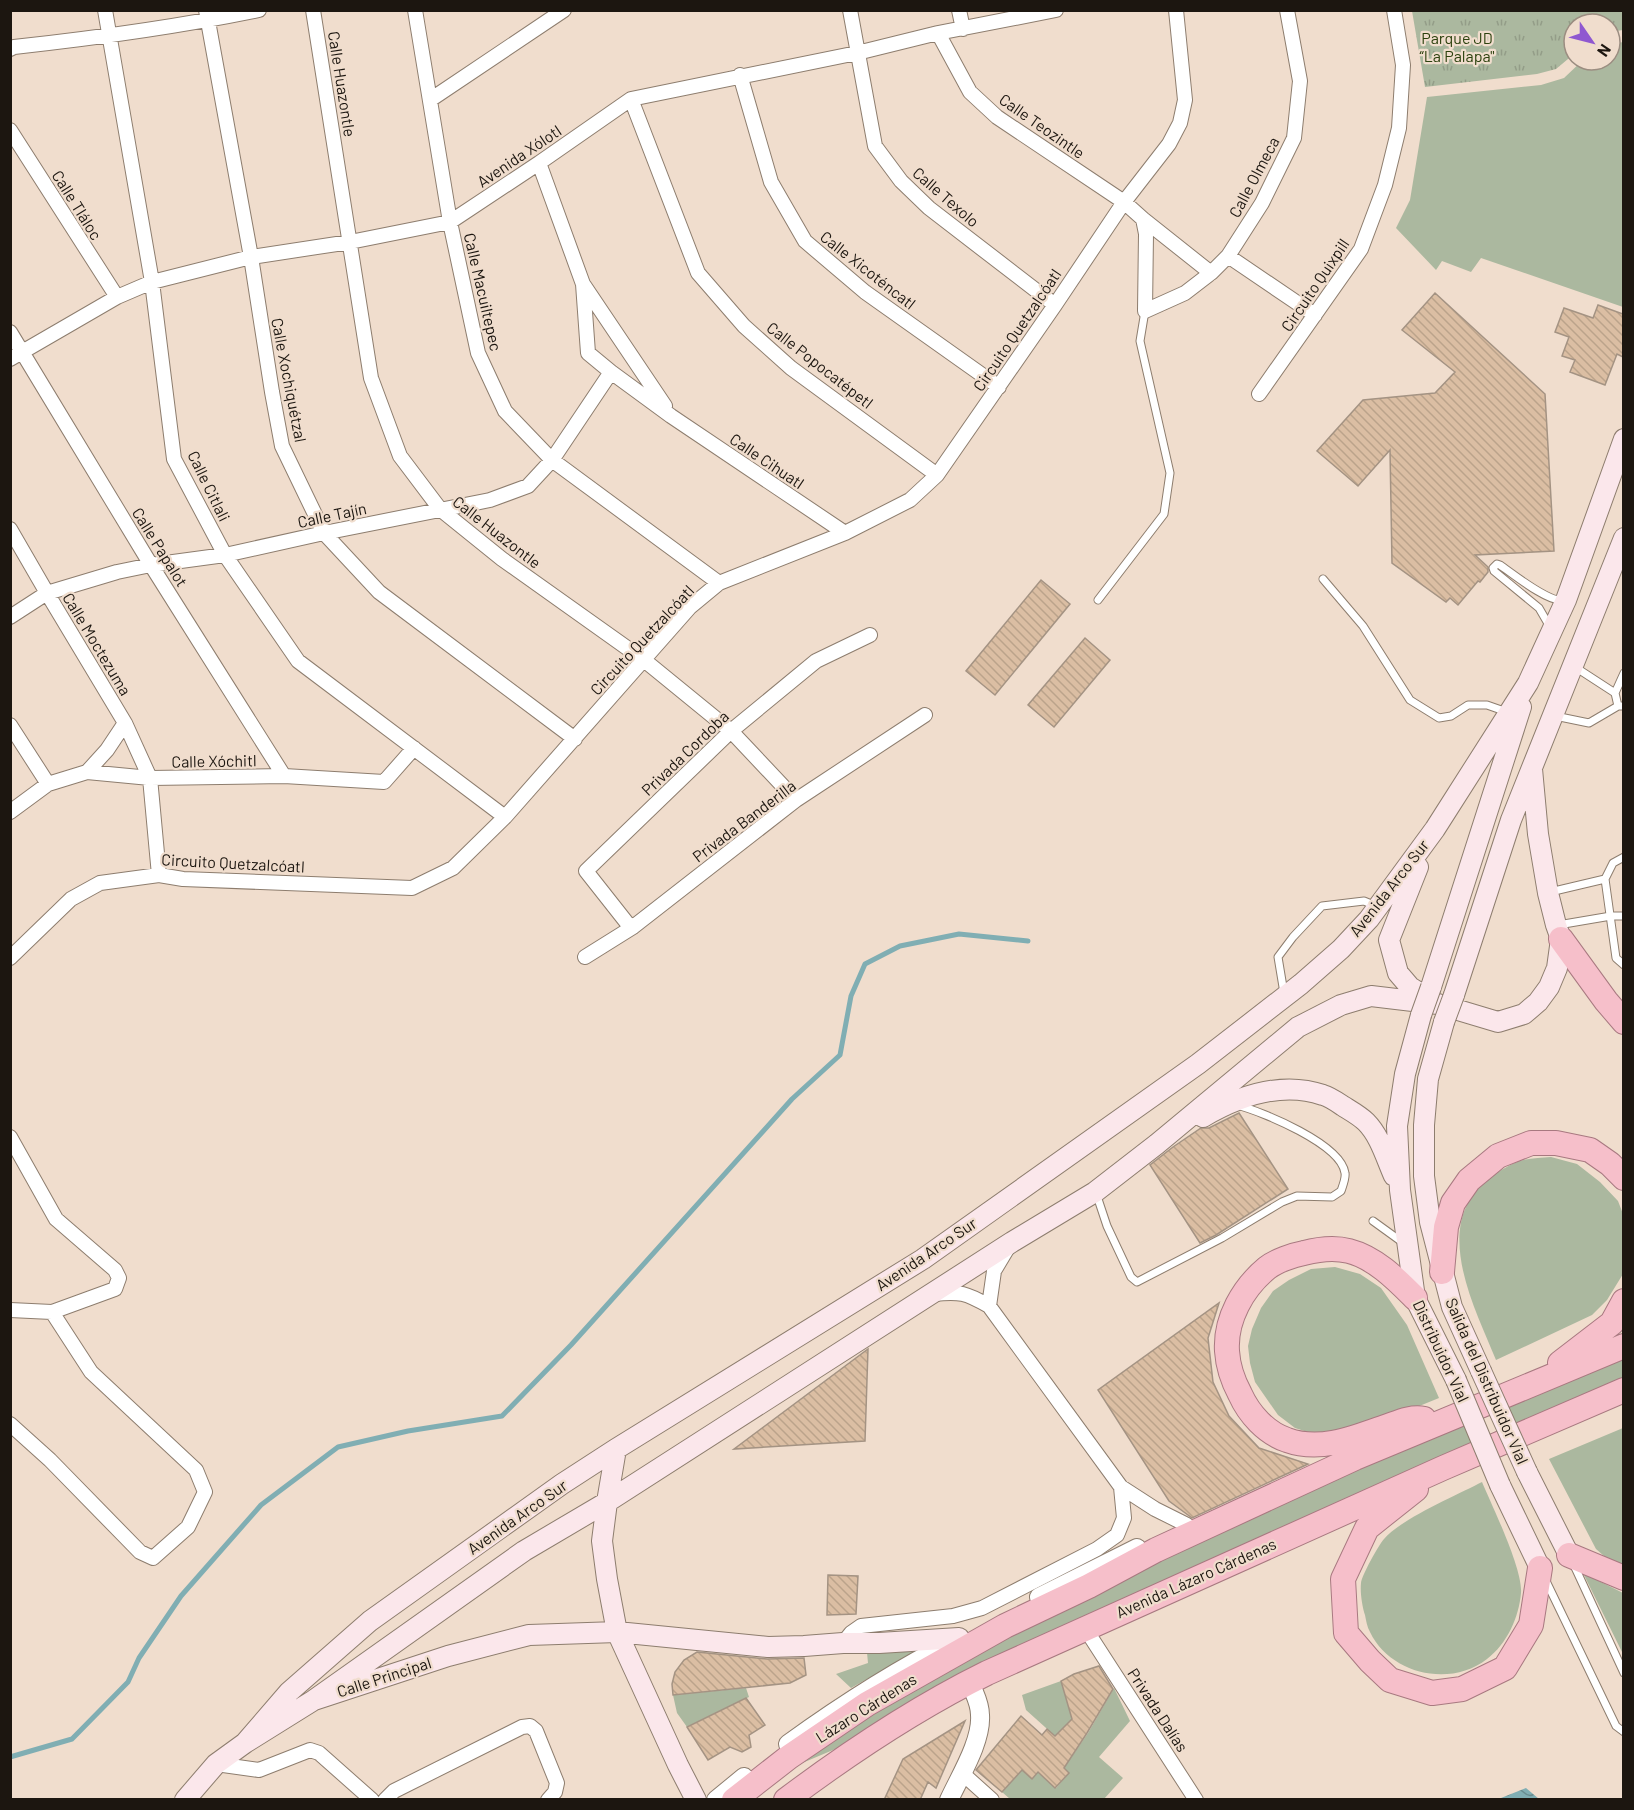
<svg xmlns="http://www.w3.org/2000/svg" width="1634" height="1810" font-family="Barlow,sans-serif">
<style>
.grass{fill:#abb89f}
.park{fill:url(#park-tufts)}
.water{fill:url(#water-waves)}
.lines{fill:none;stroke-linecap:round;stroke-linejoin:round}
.stream{stroke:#80aeb3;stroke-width:5}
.building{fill:url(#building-back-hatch);stroke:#a49383;stroke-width:1.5}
.service-casing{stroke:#8d7d6e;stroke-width:9}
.minor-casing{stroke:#8d7d6e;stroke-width:16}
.tertiary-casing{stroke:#8d7d6e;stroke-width:20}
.secondary-casing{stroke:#8d7d6e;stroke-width:22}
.trunk-casing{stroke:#a87980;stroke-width:26}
.service{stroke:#fff;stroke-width:7}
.minor{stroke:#fff;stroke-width:14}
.tertiary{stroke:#fff;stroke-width:18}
.secondary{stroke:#fbe7eb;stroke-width:20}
.trunk{stroke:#f6bfca;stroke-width:24}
.secondary-bridge-casing{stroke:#8d7d6e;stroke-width:22;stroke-linecap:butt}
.secondary-bridge{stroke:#fbe7eb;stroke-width:20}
.labels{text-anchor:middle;stroke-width:4.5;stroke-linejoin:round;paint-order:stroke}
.park-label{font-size:16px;fill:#2c410e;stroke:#f0ddcd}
.street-label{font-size:16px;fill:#1c1610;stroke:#f0ddcd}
</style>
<defs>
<pattern id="park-tufts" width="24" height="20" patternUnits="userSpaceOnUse" patternTransform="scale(1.5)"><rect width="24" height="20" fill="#abb89f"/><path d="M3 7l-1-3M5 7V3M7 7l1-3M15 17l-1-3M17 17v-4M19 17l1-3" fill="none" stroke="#939d88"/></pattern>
<pattern id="water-waves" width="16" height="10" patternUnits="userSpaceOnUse" patternTransform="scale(1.5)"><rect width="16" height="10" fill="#80aeb3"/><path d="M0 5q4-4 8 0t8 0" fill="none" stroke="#688d90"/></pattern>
<pattern id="building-back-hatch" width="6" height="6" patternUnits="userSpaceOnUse" patternTransform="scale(1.5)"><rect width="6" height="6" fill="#dbbea3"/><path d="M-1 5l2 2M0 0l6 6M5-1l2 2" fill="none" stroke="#bba38b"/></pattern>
</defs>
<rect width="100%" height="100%" fill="#f0ddcd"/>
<path class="grass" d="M1623 42V307L1481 258 1471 272 1442 261 1436 270 1396 228 1410 200 1427 97 1541 85 1564 78 1583 60H1610V45Z
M1551 1157 1577 1164 1600 1182 1618 1201 1623 1214V1274L1607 1300 1592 1315 1496 1360C1474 1306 1431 1226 1487 1180 1497 1172 1507 1166 1519 1161 1529 1158 1541 1158 1551 1157Z
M1335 1267 1360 1274 1381 1288 1407 1325 1439 1398 1348 1435 1320 1436 1295 1428 1278 1415 1255 1382 1250 1363 1248 1346 1252 1329 1261 1308 1273 1291 1289 1280 1311 1269Z
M1623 1355V1383L1514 1430 1502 1404Z
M1465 1419 1477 1448 980 1688 788 1769 944 1652Z
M1623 1428V1568L1612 1563 1596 1549 1549 1459Z
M1482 1482C1492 1506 1523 1569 1521 1593 1519 1617 1507 1644 1487 1659 1450 1688 1390 1674 1370 1632 1367 1627 1366 1620 1365 1615 1362 1606 1360 1592 1361 1583 1362 1575 1378 1546 1384 1539 1399 1520 1459 1494 1482 1482Z
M1583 1573 1623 1593V1655V1654Z
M866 1642 928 1645 851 1688 836 1674 868 1663Z
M1061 1681 1072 1719 1055 1736 1026 1710 1022 1695Z
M746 1688 749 1697 687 1727 677 1713 673 1695Z
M1114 1688 1130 1721 1099 1757 1123 1778 1104 1799H1010L1002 1792 1022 1770 1032 1779 1038 1772 1056 1788 1069 1773 1064 1768 1088 1733Z"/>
<path class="park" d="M1412 11H1623V30L1610 32V24H1574V54L1556 69 1537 74 1425 87Z"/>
<path class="water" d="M1526 1788 1539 1799H1499L1501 1798Z"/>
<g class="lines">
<path class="stream" d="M10 1757 72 1739 128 1682 139 1658 181 1596 261 1505 338 1447 408 1431 502 1416 571 1345 792 1099 840 1055 851 996 865 964 900 946 959 934 1028 941"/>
</g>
<path class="building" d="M1435 293 1545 394 1554 551 1475 555 1488 567V572L1480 582 1478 581 1458 605 1450 598 1446 602 1392 563 1390 450 1358 486 1317 451 1363 400 1435 393 1455 372 1402 330Z
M1598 305 1623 314V357L1617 354 1605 385 1570 372 1575 360 1562 356 1569 337 1555 332 1564 308 1593 318Z
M1041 580 1070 604 995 695 966 671Z
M1085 638 1110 660 1054 727 1028 705Z
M1239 1113 1288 1189 1216 1235 1200 1243 1150 1165 1173 1147 1201 1128H1209Z
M1219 1303 1208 1338 1213 1382 1229 1416 1259 1448 1308 1464 1192 1518 1169 1501 1098 1390Z
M868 1349 865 1441 734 1449Z
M828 1575 858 1576 856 1614 827 1615Z
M697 1652 767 1659 804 1658 806 1675 790 1683 673 1695 672 1684 675 1672 684 1660Z
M1099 1666 1113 1689 1087 1733 1064 1768 1069 1773 1055 1788 1038 1772 1032 1779 1022 1770 1002 1792 976 1770 1021 1716 1042 1735 1047 1729 1055 1736 1072 1719 1061 1681 1074 1674Z
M746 1698 765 1725 749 1735 751 1747 742 1752 730 1747 708 1760 687 1727Z
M965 1721 936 1788 928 1782 920 1800H884L903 1759Z"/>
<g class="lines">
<defs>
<path id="service" d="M1323 579 1363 626 1410 700 1439 718 1451 716 1468 705H1487L1507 712
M1098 600 1164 514 1170 473 1140 341 1145 311
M1550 627 1539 608 1494 571 1493 568 1497 564 1500 565C1513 574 1549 603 1563 600
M1575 667 1615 693 1618 706
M1615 693 1624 673
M1555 716 1589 723 1618 706H1624
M1624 857 1613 863 1605 879 1616 958 1624 965
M1550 892 1605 879
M1558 925 1611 916H1624
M1284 993 1278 957 1293 937 1322 906 1364 901 1376 906
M1096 1193 1107 1226 1131 1277 1137 1282 1222 1238 1282 1202 1297 1196 1332 1197 1341 1191C1343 1185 1346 1178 1345 1173 1341 1144 1263 1112 1237 1105
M1373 1221 1402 1242
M1573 1563 1624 1673
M1546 1581 1616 1726 1624 1732"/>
<path id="minor" d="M105 10 152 282 174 459 225 555 298 661 505 817
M206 10 251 257 272 392 282 446 324 533 379 592 575 739
M313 10 371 378 400 456 440 509 502 559 644 660 731 731 796 800
M415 10 450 222 478 353 505 411 552 460 719 583
M850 10 875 146 901 181 929 208 1055 305
M959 10 963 29
M938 33 970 92 997 117 1124 202 1143 219 1211 273
M10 49 14 47C96 38 177 27 259 10
M740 75 771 182 805 241 865 292 999 387
M631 99 698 273 744 326 791 368 937 475
M430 100 564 10
M10 130 117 297
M539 163 583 284 665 406
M1143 219 1146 234 1145 311 1185 293 1211 273 1228 256 1262 203 1294 138 1300 81 1287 10
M1228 256 1315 315
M583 284 588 353 611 372 671 416 845 533
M10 332 151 565 284 776
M10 359 117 297 152 282 251 257 350 242 450 222 539 163 631 99 857 53 938 33 1056 10
M1259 394 1361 249 1385 185 1399 128 1403 65 1394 10
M10 529 47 593 125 723 150 778 159 875
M10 617 47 593 117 572 151 565 225 555 324 533 490 500 528 486 552 460 611 372
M10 725 48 784
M87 772 107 750 125 723
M10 812 48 784 87 772 150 778 284 776 384 782 414 748
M633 927 627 923 586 871 731 731 816 661 870 635
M585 957 633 927 796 800 925 715
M10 958 71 899 100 883 159 875 183 879 412 888 453 868 505 817 690 607 719 583 845 533 910 500 937 475 1055 305 1124 202 1169 144 1180 123 1185 100 1176 10
M10 1137 56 1219 115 1270 119 1278 115 1289 52 1312 10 1310
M934 1294C960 1291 966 1293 989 1306L1121 1487 1155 1509 1187 1525
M989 1306 994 1271 1009 1246
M10 1424 50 1460 140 1552 153 1558 188 1527 205 1492 196 1470 91 1372 52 1312
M1092 1639 1196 1800
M843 1643 851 1633 861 1626 953 1616 982 1608 1097 1549 1117 1535 1124 1518 1121 1487
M216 1764 259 1770 310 1750 319 1753 372 1800
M962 1773 992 1800
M385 1800 394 1791 522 1727 530 1726 536 1731 557 1783 555 1792 548 1800"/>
<path id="tertiary" d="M1039 1597 1137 1548
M788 1744C842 1705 898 1669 958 1639
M716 1800 744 1777
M949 1800C960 1776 982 1741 980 1715 980 1707 977 1699 974 1692"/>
<path id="secondary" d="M1418 867 1389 940 1398 973 1410 987 1432 1001
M1431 987 1521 707
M1454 995 1511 820 1624 538
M1421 1015 1405 1074 1397 1126 1400 1190 1415 1298 1456 1380
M1444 1022 1428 1079 1424 1125V1176L1430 1222 1452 1307 1481 1371
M1203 1117C1239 1096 1283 1081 1323 1095 1330 1097 1337 1102 1343 1106 1351 1111 1360 1116 1366 1122 1380 1136 1386 1158 1394 1176
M616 1449 607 1502 602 1541 607 1579 617 1632 678 1765 696 1800
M1527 1472 1569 1555
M1500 1485 1540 1568
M314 1700 524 1551 607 1502 1012 1242 1095 1192 1157 1144 1298 1027 1341 1005 1371 996 1438 1004 1498 1022 1524 1014 1538 1002 1549 987 1557 968 1561 939 1556 925 1548 893 1538 834 1532 769
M245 1743 289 1692 370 1621 562 1484 616 1449 923 1259 1198 1064 1301 984 1341 949 1369 919 1435 829 1528 683 1566 600 1624 439
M185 1800 216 1764 245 1743 314 1700 448 1656 529 1635 617 1632 768 1647 804 1646 843 1643H879L959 1638"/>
<path id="trunk" d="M1561 939 1606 1001 1624 1022
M1442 1272 1446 1227 1453 1203 1469 1180 1498 1156 1531 1143H1556L1590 1150 1610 1164 1624 1178
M1415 1298C1397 1280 1376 1258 1349 1251 1334 1247 1319 1249 1304 1253 1293 1255 1276 1261 1267 1268 1243 1288 1225 1319 1227 1351 1228 1367 1233 1381 1240 1394 1249 1414 1266 1433 1287 1440 1320 1452 1354 1438 1385 1427 1397 1423 1411 1416 1424 1419
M1560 1363 1612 1323 1624 1301
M1416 1489 1367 1528 1343 1579 1346 1633 1370 1661 1390 1680 1432 1693 1462 1689 1505 1668 1531 1625 1540 1568
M1569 1555 1624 1578
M734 1800 789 1757 867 1704 1005 1626 1089 1586 1156 1550 1355 1458 1624 1346
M786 1800C850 1752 916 1708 987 1673L1443 1468 1624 1390"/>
</defs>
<use href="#service" class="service-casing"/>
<use href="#minor" class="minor-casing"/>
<use href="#tertiary" class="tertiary-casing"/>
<use href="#secondary" class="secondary-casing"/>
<use href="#trunk" class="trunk-casing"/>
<use href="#service" class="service"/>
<use href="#minor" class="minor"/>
<use href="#tertiary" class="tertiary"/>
<use href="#secondary" class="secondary"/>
<use href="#trunk" class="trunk"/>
<defs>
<path id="secondary-bridge" d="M1421 1015 1431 987
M1444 1022 1454 995
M1481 1371 1527 1472
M1456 1380 1500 1485"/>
</defs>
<use href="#secondary-bridge" class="secondary-bridge-casing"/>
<use href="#secondary-bridge" class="secondary-bridge"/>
</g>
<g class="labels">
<g class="park-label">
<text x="1457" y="44">Parque JD<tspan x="1457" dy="18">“La Palapa"</tspan></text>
</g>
<g class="street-label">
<text transform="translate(342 84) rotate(81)" y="6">Calle Huazontle</text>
<text transform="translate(1042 126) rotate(35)" y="6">Calle Teozintle</text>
<text transform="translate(519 156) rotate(-34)" y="6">Avenida Xólotl</text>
<text transform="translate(1254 177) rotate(-62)" y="6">Calle Olmeca</text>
<text transform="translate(946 197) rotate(41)" y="6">Calle Texolo</text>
<text transform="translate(77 205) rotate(58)" y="6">Calle Tláloc</text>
<text transform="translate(868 270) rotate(38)" y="6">Calle Xicoténcatl</text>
<text transform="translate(1315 285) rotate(-56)" y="6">Circuito Quixpill</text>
<text transform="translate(483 292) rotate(77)" y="6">Calle Macuiltepec</text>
<text transform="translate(1017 330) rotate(-56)" y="6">Circuito Quetzalcóatl</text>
<text transform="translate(820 365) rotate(38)" y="6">Calle Popocatépetl</text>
<text transform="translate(289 380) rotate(79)" y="6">Calle Xochiquétzal</text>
<text transform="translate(767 461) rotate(34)" y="6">Calle Cihuatl</text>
<text transform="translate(209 486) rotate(64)" y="6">Calle Citlali</text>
<text transform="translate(332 515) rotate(-12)" y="6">Calle Tajín</text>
<text transform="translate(497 532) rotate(38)" y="6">Calle Huazontle</text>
<text transform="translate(160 547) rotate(58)" y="6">Calle Papalot</text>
<text transform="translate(642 640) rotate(-47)" y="6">Circuito Quetzalcóatl</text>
<text transform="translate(97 644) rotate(59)" y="6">Calle Moctezuma</text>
<text transform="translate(685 753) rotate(-44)" y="6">Privada Cordoba</text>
<text transform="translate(214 761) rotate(-1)" y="6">Calle Xóchitl</text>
<text transform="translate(744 821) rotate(-37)" y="6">Privada Banderilla</text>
<text transform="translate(233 863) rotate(3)" y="6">Circuito Quetzalcóatl</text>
<text transform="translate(1389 888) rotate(-52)" y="6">Avenida Arco Sur</text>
<text transform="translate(926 1254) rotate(-34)" y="6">Avenida Arco Sur</text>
<text transform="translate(1441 1351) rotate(65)" y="6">Distribuidor Vial</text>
<text transform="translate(1487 1381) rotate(66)" y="6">Salida del Distribuidor Vial</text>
<text transform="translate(517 1517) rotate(-35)" y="6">Avenida Arco Sur</text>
<text transform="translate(1196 1578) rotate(-24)" y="6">Avenida Lázaro Cárdenas</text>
<text transform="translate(384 1677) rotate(-18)" y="6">Calle Principal</text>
<text transform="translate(866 1708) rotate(-32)" y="6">Lázaro Cárdenas</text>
<text transform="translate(1158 1710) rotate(57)" y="6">Privada Dalías</text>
</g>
</g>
<rect width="1634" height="1810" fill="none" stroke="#1c1610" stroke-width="24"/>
<g transform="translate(1592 42) rotate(125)"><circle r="28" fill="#f0ddcd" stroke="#9b8d81" stroke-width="1.5"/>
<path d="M0-4.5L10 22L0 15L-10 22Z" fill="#8f58d0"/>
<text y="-9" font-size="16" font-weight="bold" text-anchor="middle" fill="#1c1610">N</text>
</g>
</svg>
